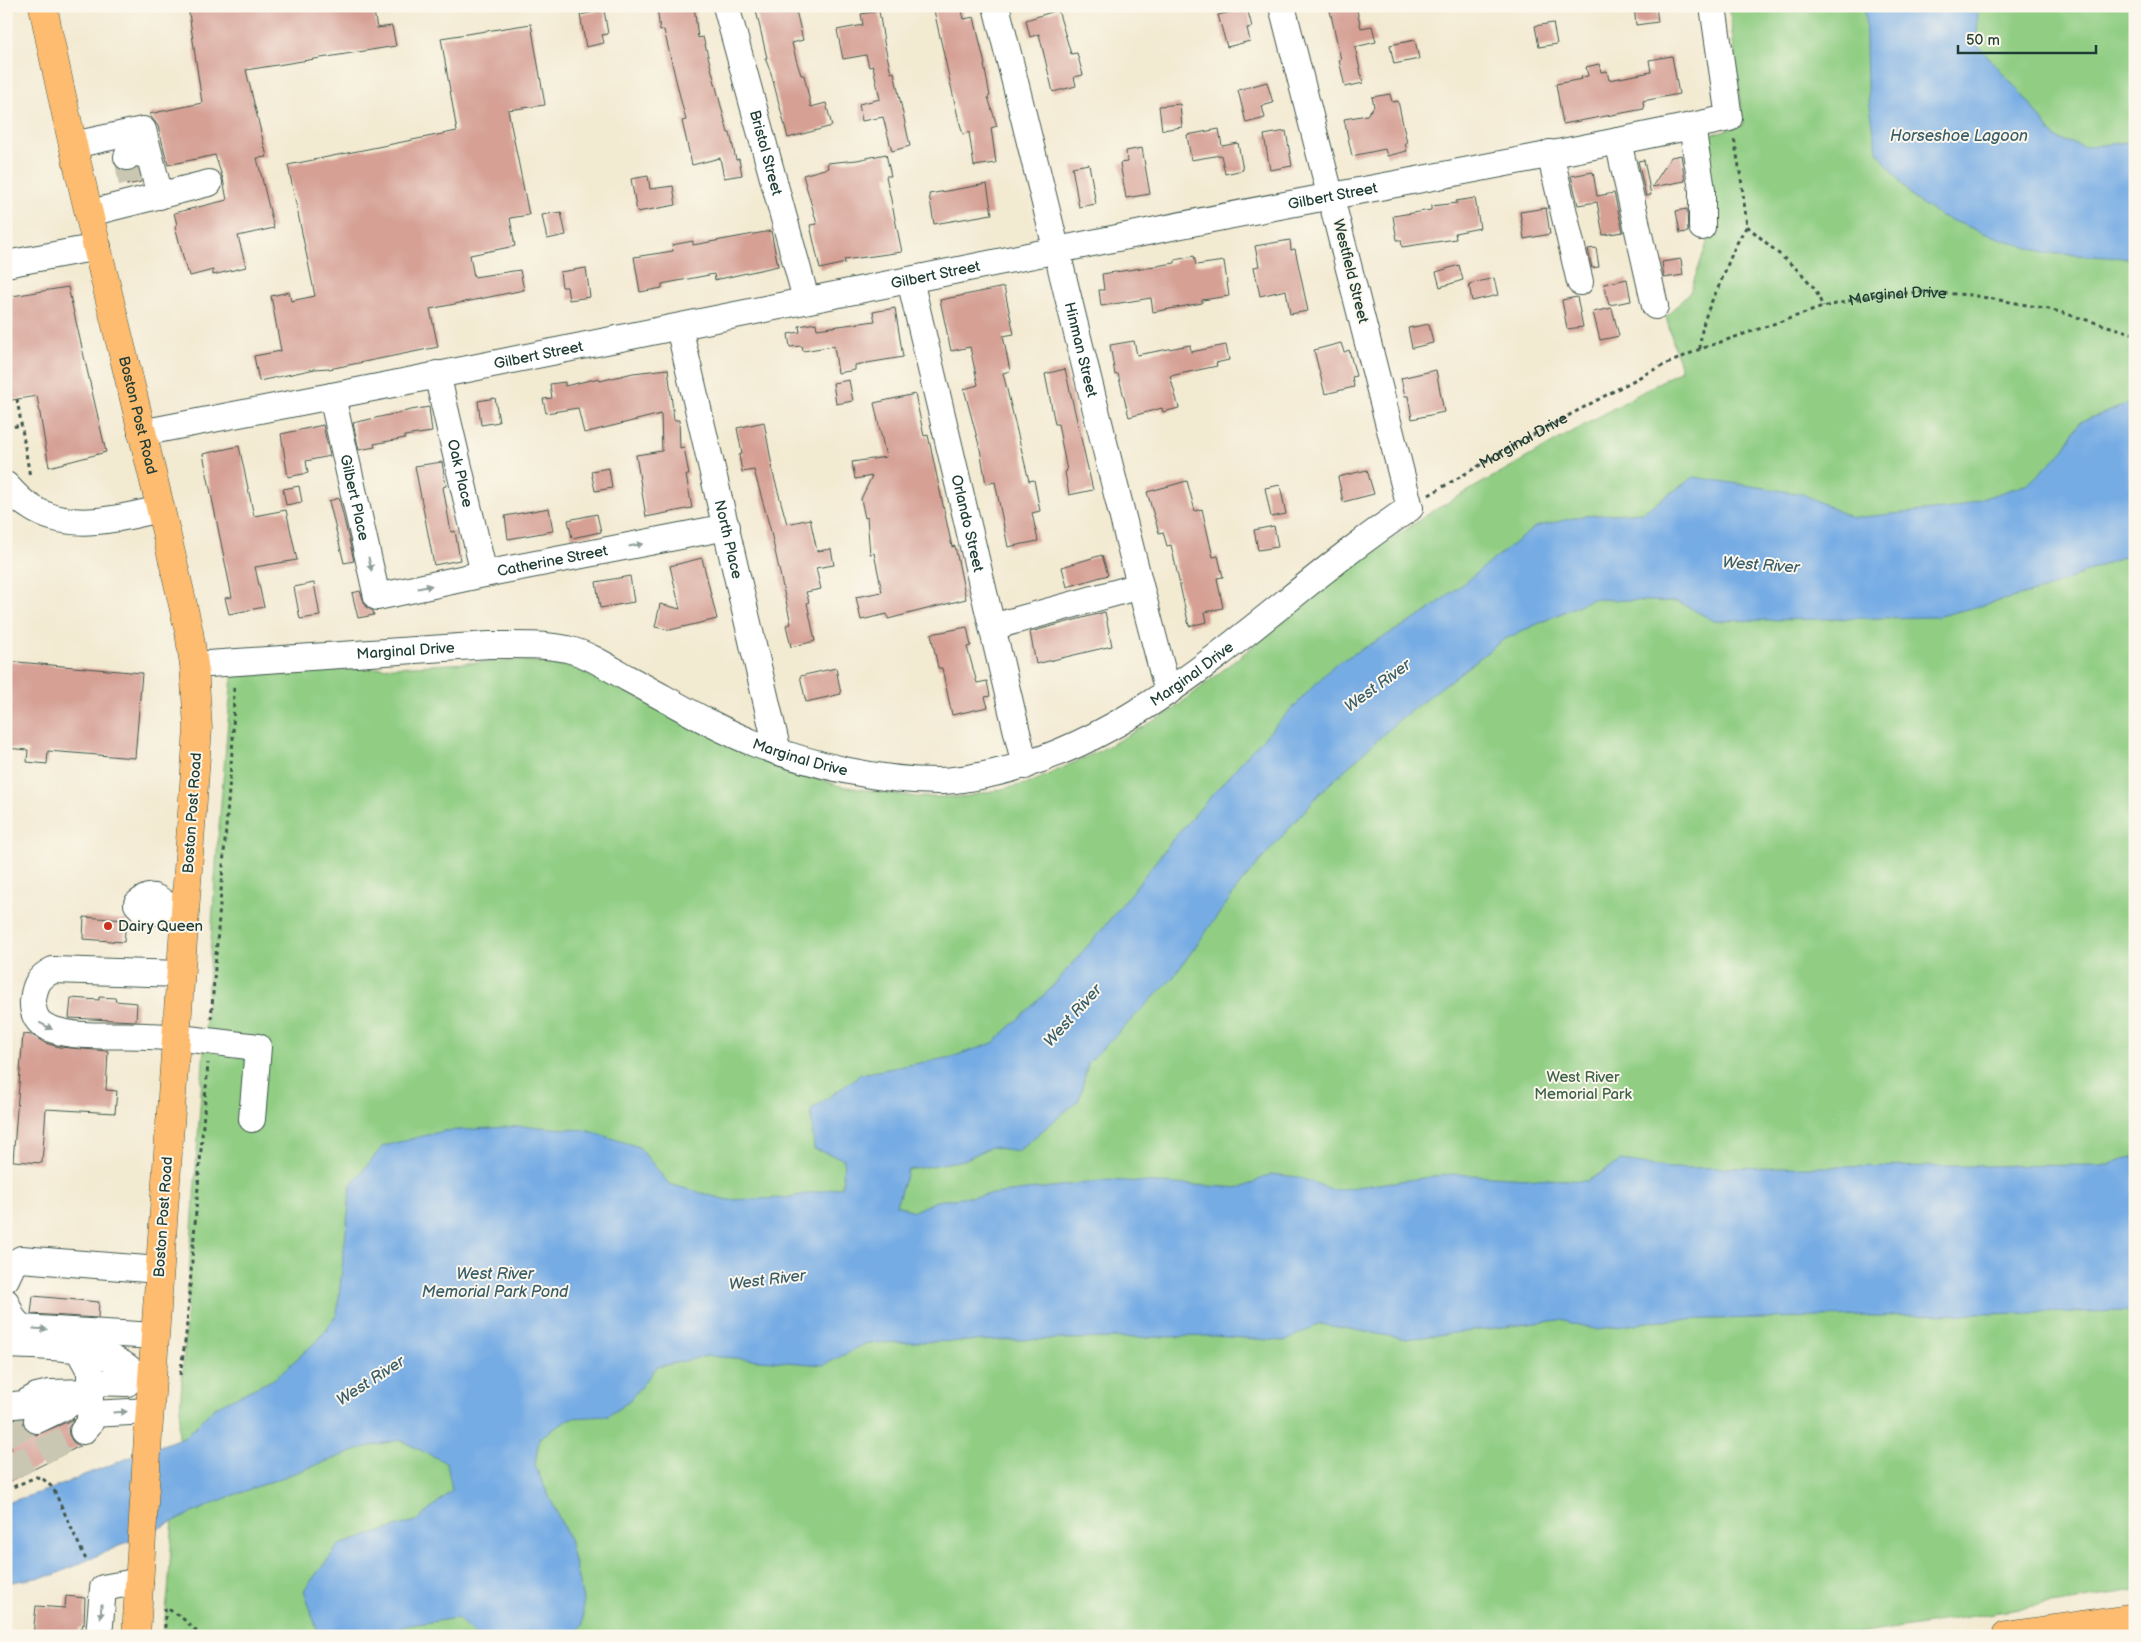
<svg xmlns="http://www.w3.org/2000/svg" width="2141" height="1642" font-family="'Balsamiq Sans',sans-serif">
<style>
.green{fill:#91ce84;stroke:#58865c}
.water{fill:#76ace4;stroke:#4a748c}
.building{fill:#d6a095}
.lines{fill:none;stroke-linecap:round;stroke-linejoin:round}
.minor-tunnel{stroke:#c9c7b2;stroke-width:26;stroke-dasharray:26 13;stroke-linecap:butt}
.minor-casing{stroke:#3f574c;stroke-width:28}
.major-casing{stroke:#3f574c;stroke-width:29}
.path{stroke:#3f574c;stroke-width:3;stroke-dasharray:4 4;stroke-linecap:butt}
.minor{stroke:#fff;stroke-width:26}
.major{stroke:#fdbc70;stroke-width:28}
.oneway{fill:#8f9e9a}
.poi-dot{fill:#c8321e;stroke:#fbf7ec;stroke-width:2}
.labels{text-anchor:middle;stroke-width:4;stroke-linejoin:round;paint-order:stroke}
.street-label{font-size:15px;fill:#1f3d34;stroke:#fbf7ec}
.poi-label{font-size:15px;fill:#1f3d34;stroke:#fbf7ec;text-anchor:start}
.park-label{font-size:15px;fill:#3c6148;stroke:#fbf7ec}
.water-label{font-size:16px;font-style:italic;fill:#395e69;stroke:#fbf7ec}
</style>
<rect width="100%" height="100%" fill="#fbf7ec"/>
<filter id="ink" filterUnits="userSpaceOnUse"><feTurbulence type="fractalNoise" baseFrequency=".02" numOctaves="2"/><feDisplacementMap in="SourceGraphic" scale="10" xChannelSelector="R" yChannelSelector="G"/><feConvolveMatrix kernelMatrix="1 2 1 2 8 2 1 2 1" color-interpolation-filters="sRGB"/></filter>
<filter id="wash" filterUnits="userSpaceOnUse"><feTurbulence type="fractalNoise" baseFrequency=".0096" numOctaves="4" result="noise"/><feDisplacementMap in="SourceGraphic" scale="20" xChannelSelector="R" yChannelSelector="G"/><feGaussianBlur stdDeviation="1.12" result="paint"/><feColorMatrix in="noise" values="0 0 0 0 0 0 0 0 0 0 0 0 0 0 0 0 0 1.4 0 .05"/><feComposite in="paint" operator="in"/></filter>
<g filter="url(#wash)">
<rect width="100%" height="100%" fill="#f3ead2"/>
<path class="green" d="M1729 6H2135V1591L1845 1636H163L168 1593 217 849 232 676 521 660 573 667 624 690 781 766 840 786 916 797H964L1030 783 1101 750 1170 712 1359 562 1431 512 1681 370 1666 317 1690 292 1713 226 1705 136 1743 125Z"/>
<path class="water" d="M1865 6H1978L1977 44 2031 105 2055 138 2085 147 2135 141V261L2124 258 2044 253 1984 233 1941 216 1914 199 1877 151 1867 86Z
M2128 404 2135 407V554H2129L2043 590 1936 617 1714 621 1679 602 1592 599 1503 640 1400 719 1321 792 1242 882 1172 979 1088 1063 1079 1100 1018 1151 991 1147 964 1160 908 1170 896 1205 914 1211 936 1201 1109 1180 1242 1188 1271 1174 1298 1177 1334 1190 1452 1174 1587 1181 1621 1161 1670 1168 2108 1165 2135 1156V1311L1660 1320 1598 1330 1560 1320 1406 1339 1320 1324 1284 1341 1213 1336 867 1343 824 1365 707 1356 657 1367 628 1402 608 1416 571 1418 539 1438 535 1466 569 1539 583 1600V1625L573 1636H477L457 1618 404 1626 390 1636H319L304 1590 339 1545 418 1520 452 1490 447 1463 400 1440 366 1447 226 1498 54 1575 6 1583V1503L54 1488 84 1475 186 1436 215 1407 274 1379 319 1339 337 1314 351 1185 383 1146 443 1131 522 1126 586 1130 639 1147 669 1184 727 1200 785 1198 842 1187 844 1159 814 1149 811 1110 861 1074 952 1057 993 1043 1050 989 1104 927 1174 838 1250 752 1334 665 1424 614 1535 527 1582 516 1643 512 1694 477 1803 494 1852 518 1953 508 2028 484 2062 452 2080 422Z"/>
<g id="blocks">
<path class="building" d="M188 6H373L377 28 392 26 396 46 246 70 267 157 257 158 274 228 238 236 246 267 213 275V270L190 276 189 272H187L175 226 177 225 174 213 227 200 223 179 215 155 168 165 158 126 149 114 202 103Z
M657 6H694L698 38 703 37 728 133H730L736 160 739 159 742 175 724 178 720 158 692 165 682 121 686 120 682 105 664 30 660 31Z
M755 6H795L803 40 792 43 796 59 801 75H804L811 107 826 103 832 126 788 138 771 73 765 58H767Z
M933 6H961L964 19 974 17 985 65H984L990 96 988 97 997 126 991 128 996 163 974 166 969 132 963 134 958 117Z
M1329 6H1356L1361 28 1372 26 1376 42 1355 47 1363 83 1345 87 1339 60H1341Z
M1634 6H1656L1658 22 1636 25Z
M1247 8 1252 27 1247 28 1250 41 1227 47 1218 15Z
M604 10 608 34 602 35 604 43 586 47 580 15Z
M1058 10 1071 54 1077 53 1083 75 1074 77 1076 86 1053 92 1039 34 1030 37 1026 20Z
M879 11 884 42 891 73 894 72 910 146 892 151 883 117 862 121 859 104 880 99 873 66 869 67 866 55 843 59 837 30 863 25 861 14Z
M1553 23 1557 44 1539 47 1535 26Z
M531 24 545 105 508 110 529 215 510 218 515 246 470 255 474 277 520 270 524 290 430 309 438 347 329 369V368L315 369 259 381 254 356 281 351 271 296 289 292 291 301 315 296 288 165 457 131 441 38Z
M1415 40 1419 59 1394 64 1390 45Z
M1672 56 1679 94 1643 101 1644 109 1563 124 1556 84 1582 79 1581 77 1588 76 1586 67 1599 64 1601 72 1607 71 1609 80 1651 72 1649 60Z
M1267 82 1273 103 1262 106 1265 118 1246 123 1238 90Z
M1390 94 1392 102 1398 101 1407 143H1405L1407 151 1387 156 1385 149 1352 156 1344 119 1367 115 1374 106 1372 97Z
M1180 104 1182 127 1162 130 1159 106Z
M1219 129 1222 146 1238 143 1243 170 1225 174 1221 155 1191 160 1187 135Z
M1286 131 1292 166 1270 170 1264 135Z
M1142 148 1150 194 1126 198 1120 163 1127 162 1126 151Z
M886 154 891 176H886L902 252 844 260 845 263 820 269 810 225 817 224 803 175 828 168 827 163 857 160Z
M1681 155 1685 181 1652 187 1671 157Z
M1644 160 1651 195 1646 196 1638 161Z
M1089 164 1096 204 1079 207 1072 167Z
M137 169 141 182 127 185 124 171Z
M1593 172 1597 196 1614 193 1623 232 1603 235 1597 202 1578 205 1571 176Z
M648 176 650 189 673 186 676 205 637 212 631 179Z
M987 184 992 214 934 224 929 194Z
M1475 198 1480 228 1455 233 1456 239 1402 247 1401 240H1397L1393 216 1431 210V206L1457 203 1456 201Z
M1546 208 1550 234 1524 239 1520 212Z
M1687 209 1688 232 1680 233 1676 211Z
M561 212 566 235 547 239 542 215Z
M771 231 778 266 715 280 714 274 662 284V288L640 292 634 257 673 251 672 245 693 241V245Z
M1290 240 1291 250 1295 249 1308 311 1290 314 1286 290 1260 296 1254 267 1259 266 1255 246Z
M1596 248 1599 267 1592 268 1588 249Z
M1194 256 1196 265 1224 261 1229 296 1202 300V303L1153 312 1151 298 1101 306 1099 290H1104L1102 274 1175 263V260Z
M1681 259 1683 275 1664 278 1662 262Z
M1459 265 1463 280 1440 287 1436 272Z
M586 268 590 297 569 300 567 287H562L560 272Z
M1494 278 1498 295 1472 301 1469 284Z
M1627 279 1631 301 1609 305 1604 284Z
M68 287 106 452 49 467 37 396 6 401V297Z
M1004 287 1014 334 1003 336 1010 371 1003 373 1029 481 1034 480 1040 511 1032 513 1038 541 1008 547 995 482 986 484 980 449 964 389 978 385 970 347 951 351 940 300Z
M1577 297 1583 327 1567 329 1562 300Z
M895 308 903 357 855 365V370L838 373 834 346 803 351 802 346 790 347 788 334 800 332 799 326 816 323 817 329 875 321 873 312Z
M1612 308 1619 336 1600 340 1593 312Z
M1429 324 1433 343 1412 348 1408 328Z
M1134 341 1137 355 1190 345 1191 352 1226 345 1229 360 1216 363 1217 366 1170 376 1179 408 1163 412 1162 408 1129 417 1118 374 1115 375 1110 345Z
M1341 343 1344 352 1349 350 1356 376 1352 377 1354 387 1325 394 1314 350Z
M668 369 674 420H679L680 448 684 447 689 475H686L692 508 646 517 636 455 662 451 661 414 584 433 578 408 546 413 543 399 552 398 550 384 565 382V386L599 378 600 381 633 373Z
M1065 369 1093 490 1069 495 1065 472 1067 471 1058 424H1055L1045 374Z
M1436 370 1444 412 1412 419 1408 396H1405L1401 378Z
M849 380 853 401 836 404 833 383Z
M915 394 924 436 928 435 952 547 955 546 966 599 888 619 887 614 861 620 856 597 882 592 874 553 870 554 867 517 865 518 861 499 872 476 855 479 852 462 886 457 874 403Z
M495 398 499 422 481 425 478 401Z
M429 407 432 432 404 436 405 438 374 444 375 447 359 450 353 423 411 410Z
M764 422 772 466H771L787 524 810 519 817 551 831 549 834 565 816 568 821 589 806 592 809 602 807 603 815 641 791 647 786 625 791 624 770 528 754 470 742 472 739 455 742 454 737 428Z
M323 425 330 456 306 461 308 473 288 477 281 434Z
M239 446 254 516 286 510 297 560 255 567 264 607 229 614 225 598 232 597 203 454Z
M442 462 446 486 443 487 451 532 455 531 460 560 434 565 415 466Z
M609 468 612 488 595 491 591 471Z
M1367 470 1374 494 1343 502 1338 477Z
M1187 481 1195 511 1202 509 1213 557 1218 556 1223 577 1217 578 1223 608 1205 612 1207 622 1189 626 1171 545 1167 546 1163 532 1159 533 1147 492Z
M1280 485 1286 514 1271 517 1265 488Z
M299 486 302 502 286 505 283 489Z
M339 498 354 561 344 563 329 501Z
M549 508 553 531 508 539 505 516Z
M597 514 601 532 572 538 568 520Z
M1274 526 1278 547 1258 550 1254 530Z
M1102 555 1108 575 1067 587 1062 567Z
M702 558 717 619 670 630 655 627 660 604 680 609 670 566Z
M630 576 634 602 600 608 596 582Z
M314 583 320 616 300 619 294 587Z
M360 591 366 607 373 611 374 615 358 618 352 593Z
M1105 612 1112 646 1036 664 1030 632Z
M967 627 971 646 967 647 977 683 987 681 990 696 985 697 988 707 952 715 942 668H938L931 634Z
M6 661 142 673 135 758 48 751 47 764 27 762 28 750 6 748Z
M836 668 841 694 806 702 800 676Z
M84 917 126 920 124 942 83 939Z
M99 997 116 998 115 1001 137 1003 136 1021 69 1018 71 998 99 1000Z
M23 1034 32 1035 45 1043 59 1047 108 1051 106 1090 117 1091 115 1113 46 1109 42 1163 13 1161Z
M33 1296 99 1302 98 1318 31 1314Z
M22 1419 23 1426 28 1432 36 1435 74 1419 68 1428 69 1435 73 1442 80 1446 6 1483V1452L12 1449 6 1436V1424Z
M66 1596 85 1598 84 1625 83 1624 82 1628H79L78 1636H33L36 1606 65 1608Z"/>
</g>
</g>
<g filter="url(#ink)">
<use href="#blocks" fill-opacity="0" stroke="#3f574c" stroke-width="1"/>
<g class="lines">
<path class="minor-tunnel" d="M127 157 132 184
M6 1434 37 1420
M6 1469 83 1431"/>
<defs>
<g id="minor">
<path id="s2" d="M726 6 806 299"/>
<path id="s3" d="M996 6C1054 235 1107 464 1168 692"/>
<path d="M1692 126 1702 190V227"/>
<path d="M1618 141 1655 306"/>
<path d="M73 145 143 130 160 196"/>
<path d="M1550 153 1580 282"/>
<path d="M127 157 131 147 140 154"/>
<path d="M90 213 209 183"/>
<path d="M6 264 98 247"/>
<path id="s4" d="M910 280 1025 766"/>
<path id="s5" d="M679 327 778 752"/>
<path id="s6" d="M437 374 484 574"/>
<path id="s7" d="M332 396 377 597 484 574 727 527"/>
<path id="s8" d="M141 433C482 368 822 297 1162 229 1351 191 1541 159 1729 118L1713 6"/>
<path d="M6 485C13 492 20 501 29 506 68 533 117 519 160 509"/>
<path d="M992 627 1140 586"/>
<path id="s9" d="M194 665 489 645C515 645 541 644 567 649 588 654 608 667 627 678 669 700 712 727 756 744 812 765 879 781 938 781 957 781 976 777 994 773 1153 738 1277 595 1410 508L1282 6"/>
<path d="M166 905 155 912 144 911 137 904C151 893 152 895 166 904 171 908 179 910 185 912"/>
<path d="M181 974 53 970C39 977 35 984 33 1000 32 1014 37 1024 51 1029 78 1039 118 1034 147 1036 184 1037 221 1043 258 1047L252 1119"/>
<path d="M6 1279 13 1264 21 1259 159 1270"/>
<path d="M6 1302 13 1319 22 1328 155 1336"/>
<path d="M6 1345C45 1347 107 1344 135 1374L152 1375"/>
<path d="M78 1349 90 1371V1423L83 1431"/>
<path d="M91 1382 127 1383 135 1374"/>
<path d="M6 1406 23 1404 37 1396 50 1393 91 1392"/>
<path d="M91 1414 150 1411"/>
<path d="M37 1420 68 1405 77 1393"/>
<path d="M99 1636 103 1588 140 1581"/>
</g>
<g id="major">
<path id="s10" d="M43 6C85 216 143 423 189 632L194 665 198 728 148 1436 136 1636"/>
<path d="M2006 1636 2135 1617"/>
</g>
</defs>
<use href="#minor" class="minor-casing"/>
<use href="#major" class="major-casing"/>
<g class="path">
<path d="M1747 226 1801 273 1815 289 1823 307"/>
<path d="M1700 349C1701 323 1708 309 1719 286 1728 265 1734 245 1747 226L1741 178 1734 138"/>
<path d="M17 399 30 477"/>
<path d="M6 428 22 425"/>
<path id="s1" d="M1429 495 1516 444 1649 372 1700 349 1823 307 1874 295 1922 292 1971 295 2049 309 2135 334"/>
<path d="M211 1019 233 739 234 684"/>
<path d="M180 1375 186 1335 208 1063"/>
<path d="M6 1490 36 1477 42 1478 53 1488 87 1562"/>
<path d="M165 1636V1608C180 1614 189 1624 201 1636"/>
</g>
<use href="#minor" class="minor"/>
<use href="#major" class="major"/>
</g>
<defs><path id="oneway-solid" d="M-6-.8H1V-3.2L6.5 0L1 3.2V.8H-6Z" transform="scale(1.25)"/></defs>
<g class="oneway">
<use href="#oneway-solid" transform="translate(636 545) rotate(-11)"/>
<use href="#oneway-solid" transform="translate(370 564) rotate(77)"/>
<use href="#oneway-solid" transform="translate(425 587) rotate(-12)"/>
<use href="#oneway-solid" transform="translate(46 1026) rotate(27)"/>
<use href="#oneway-solid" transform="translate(40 1329) rotate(4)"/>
<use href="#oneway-solid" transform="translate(120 1412) rotate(-3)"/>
<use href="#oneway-solid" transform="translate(101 1611) rotate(95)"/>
</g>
</g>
<circle class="poi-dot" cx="108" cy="926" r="5"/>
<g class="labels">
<g class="street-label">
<text dy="5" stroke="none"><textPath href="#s2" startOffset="152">Bristol Street</textPath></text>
<text dy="5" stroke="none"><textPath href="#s8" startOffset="1215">Gilbert Street</textPath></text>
<text transform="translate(1351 271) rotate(76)" y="5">Westfield Street</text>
<text dy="5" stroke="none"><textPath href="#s8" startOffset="810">Gilbert Street</textPath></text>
<text dy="5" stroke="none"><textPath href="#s1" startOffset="514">Marginal Drive</textPath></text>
<text dy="5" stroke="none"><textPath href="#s3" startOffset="354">Hinman Street</textPath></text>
<text dy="5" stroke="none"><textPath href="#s8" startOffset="405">Gilbert Street</textPath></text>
<text dy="5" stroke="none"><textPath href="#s10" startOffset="420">Boston Post Road</textPath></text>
<text dy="5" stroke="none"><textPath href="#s1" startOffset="109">Marginal Drive</textPath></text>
<text dy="5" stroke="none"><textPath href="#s6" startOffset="102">Oak Place</textPath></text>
<text dy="5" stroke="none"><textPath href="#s7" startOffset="104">Gilbert Place</textPath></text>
<text dy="5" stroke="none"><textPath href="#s4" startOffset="250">Orlando Street</textPath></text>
<text dy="5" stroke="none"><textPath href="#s5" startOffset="218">North Place</textPath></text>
<text dy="5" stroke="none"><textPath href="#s7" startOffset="385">Catherine Street</textPath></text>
<text dy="5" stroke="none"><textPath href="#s9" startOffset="212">Marginal Drive</textPath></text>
<text dy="5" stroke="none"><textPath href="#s9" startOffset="1052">Marginal Drive</textPath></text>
<text dy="5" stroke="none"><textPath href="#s9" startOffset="632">Marginal Drive</textPath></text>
<text transform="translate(192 813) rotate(-86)" y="5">Boston Post Road</text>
<text transform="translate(163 1217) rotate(-86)" y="5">Boston Post Road</text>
</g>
<g class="poi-label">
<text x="118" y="931">Dairy Queen</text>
</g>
<g class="park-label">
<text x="1583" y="1082">West River<tspan x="1583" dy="17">Memorial Park</tspan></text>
</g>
<g class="water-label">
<text x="1959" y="141">Horseshoe Lagoon</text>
<text transform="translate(1761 564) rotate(4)" y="6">West River</text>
<text transform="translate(1377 685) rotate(-36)" y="6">West River</text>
<text transform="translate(1072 1015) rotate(-48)" y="6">West River</text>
<text x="495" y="1279">West River<tspan x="495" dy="18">Memorial Park Pond</tspan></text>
<text transform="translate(767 1279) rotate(-7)" y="6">West River</text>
<text transform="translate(370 1380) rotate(-33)" y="6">West River</text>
</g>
</g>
<rect width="2141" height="1642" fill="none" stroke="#fbf7ec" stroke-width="25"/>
<path d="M1958 45v8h138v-8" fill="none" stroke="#1f3d34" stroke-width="2.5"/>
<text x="1966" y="45" font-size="15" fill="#1f3d34" stroke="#fbf7ec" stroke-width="4" paint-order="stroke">50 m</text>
</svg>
